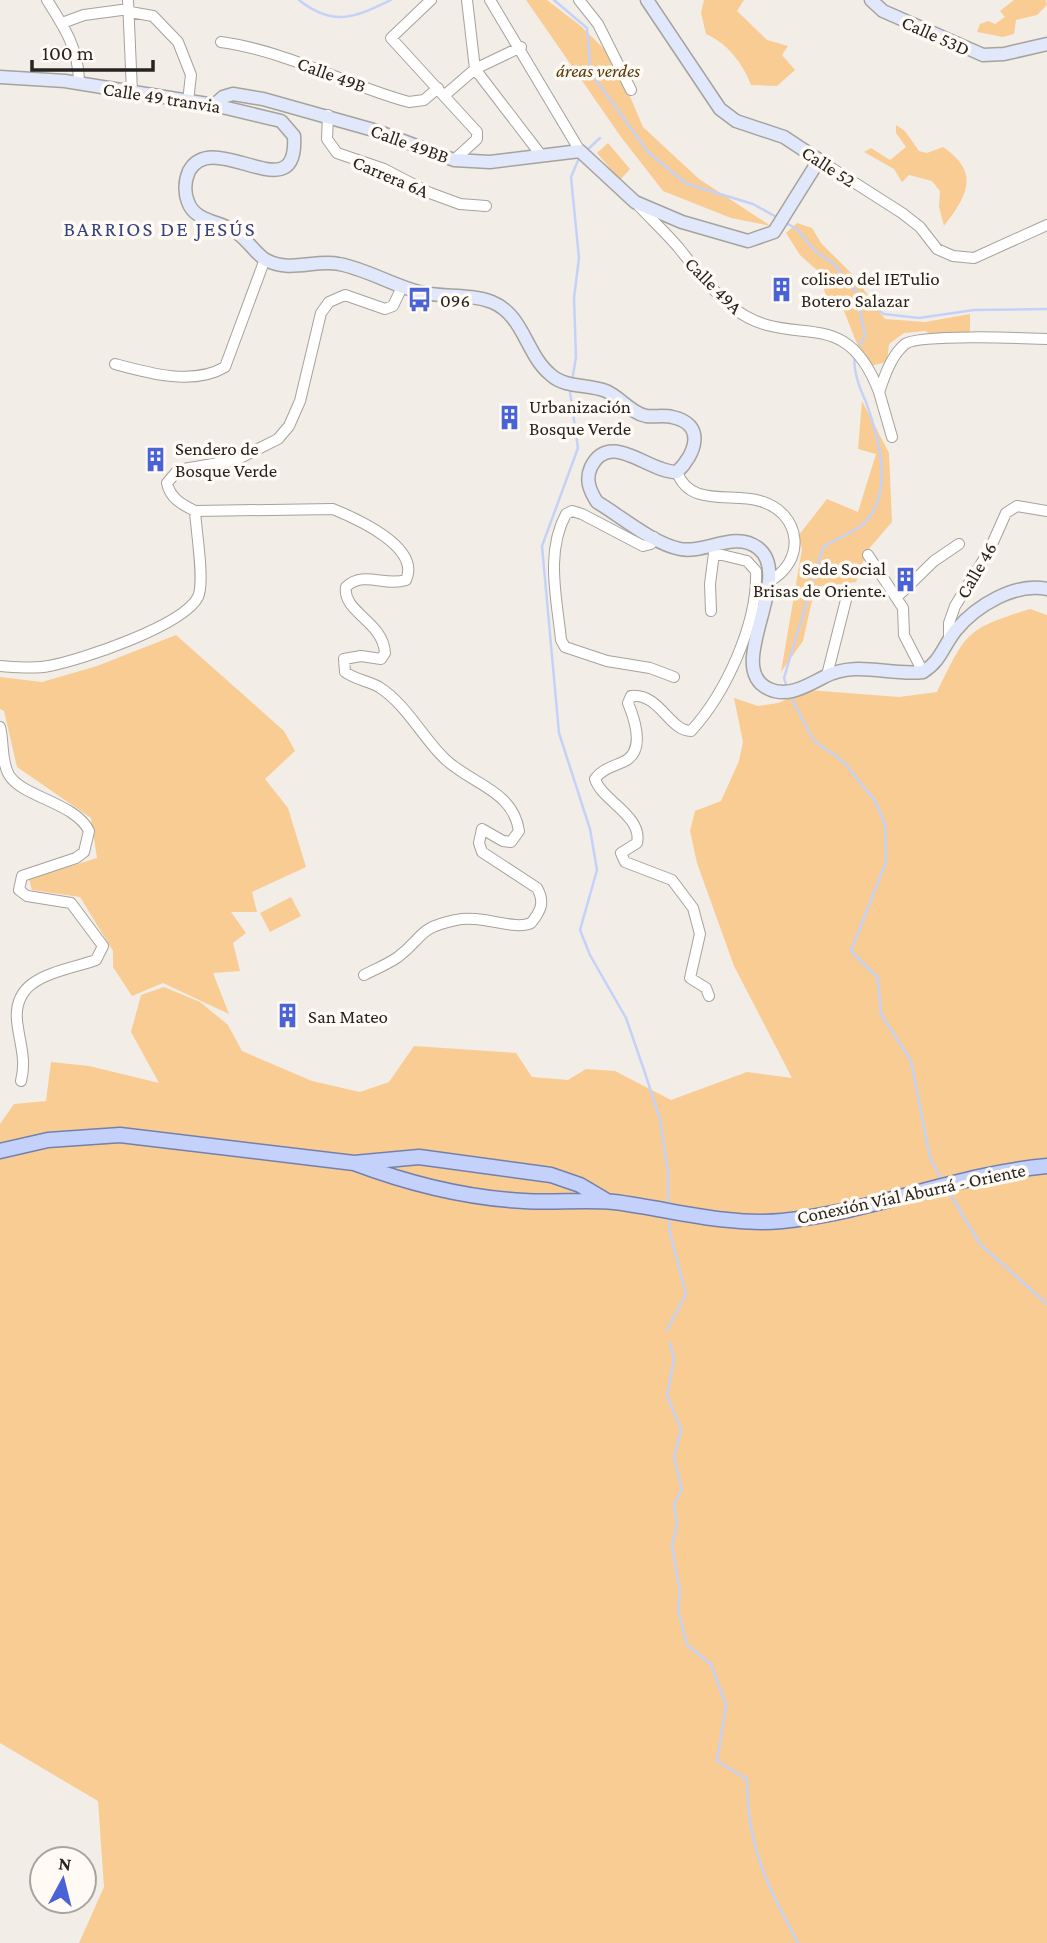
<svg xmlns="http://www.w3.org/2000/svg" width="1047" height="1943" font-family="'Crimson Pro',serif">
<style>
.green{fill:#f9cc93}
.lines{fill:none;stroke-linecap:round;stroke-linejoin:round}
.stream{stroke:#c4d2f8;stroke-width:2.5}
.street-casing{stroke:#a6a29c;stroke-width:12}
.secondary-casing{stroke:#a6a29c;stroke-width:15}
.primary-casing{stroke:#7380ac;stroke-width:17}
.street{stroke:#fff;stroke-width:10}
.secondary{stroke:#e1e8fc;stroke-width:12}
.primary{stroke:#c4d1fa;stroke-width:14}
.labels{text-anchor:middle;stroke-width:7;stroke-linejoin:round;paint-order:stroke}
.street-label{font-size:19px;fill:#262422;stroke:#fffaf4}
.park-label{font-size:19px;font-style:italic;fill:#553706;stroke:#fffaf4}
.poi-label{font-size:19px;fill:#262422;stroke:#fffaf4;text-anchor:start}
.neighbourhood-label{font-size:21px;letter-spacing:2px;fill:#34447f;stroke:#fffaf4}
</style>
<rect width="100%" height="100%" fill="#f2ede7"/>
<path class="green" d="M526 0H547L582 27 614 59 643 127 699 179 771 226 731 218 663 191 621 137Z
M704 0H744L737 11 767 40 788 46 782 55 795 70 777 86 751 85C742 62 728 44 706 34L701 13Z
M1014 0H1046L1047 5 1037 15 1016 20 1014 34 1003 37 977 32 980 24 988 21 995 24 1005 17 1000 11Z
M896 125 905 131 919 151 927 153 943 147C981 173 967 196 944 226L939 207 940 191 932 181 909 175 902 182 894 169 864 152 871 148 890 160 906 147 896 133Z
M608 143 630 169 620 180 597 153Z
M797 223 812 228 821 243 854 276 885 319 925 322 970 314V332L935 336 925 331 904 333 889 344 887 362 870 366 861 354 842 306 826 297 820 273 800 255 786 233Z
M862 401 889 453 892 522 867 551 856 582 815 587 803 641 781 672 802 549 798 536 827 499 858 512 876 454 858 449Z
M1030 609 1047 615V1943H79L104 1887 98 1801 0 1743V1124L14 1104 46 1101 51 1062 89 1066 159 1083 131 1032 141 995 164 987 200 1002 228 1025 242 1051 312 1081 360 1092 389 1082 414 1046 516 1053 532 1077 568 1080 586 1069 615 1071 671 1100 747 1072 792 1078 734 966 697 863 690 831 695 811 721 801 739 761 743 742 734 698 758 706 778 703 808 690 899 697 937 692C967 632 964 630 1030 609Z
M176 635 284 731 295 751 265 779 288 808 306 867 252 892 257 912H231L246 933 233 943 240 971 213 973 229 1014 163 983 132 996 113 967V951L80 897 32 890 29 879 97 858 91 818 17 767 4 711 0 709V677L42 682 97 666Z
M291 897 301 916 270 932 260 913Z"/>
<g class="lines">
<path class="stream" d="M299 0C333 27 354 18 391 0
M554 0 587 28 591 73 648 152 687 184 753 204 778 218
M585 152 600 138
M784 222 797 229 815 251 834 264 856 292 884 314 919 318 974 310 1047 309
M856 292 865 335 858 349
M572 381 576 357 574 298 579 258 571 177 580 156
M570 392 578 448 542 546 559 733 590 829 597 870 580 930 590 955 626 1018 644 1070 660 1119 668 1173V1205
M787 688 784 678 823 547C836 539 860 530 869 518 893 485 878 436 866 402 860 389 852 370 855 355
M789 694 814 741 843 761 875 801 885 824 886 862 851 951 878 978 881 1014 911 1061 930 1158 942 1180
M947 1189 980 1244 1047 1304
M667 1330 686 1294 670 1233 669 1215
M670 1343 674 1359 667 1396 681 1429 674 1457 682 1490 674 1504 677 1525 672 1546 680 1592 678 1610 687 1645 711 1664 726 1705 717 1761 747 1779C747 1847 767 1885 798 1943"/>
<defs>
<path id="street" d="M47 0C65 28 79 50 79 83
M128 0 132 92
M431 0 391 38 477 132V139L454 160
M467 0 475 69 541 155
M490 0 580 151
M579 0 598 24 631 90
M130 12 153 16 178 42 191 75 188 101
M62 23 84 15 129 9
M221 42C287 51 346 85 409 102L424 100 438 88
M445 95 475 69 521 47
M328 115 327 139 337 153 384 169 430 193 460 204 486 206
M819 160 902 213 920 227 937 249 953 256 974 258 1047 225
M637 204C651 219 665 232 678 247 695 268 711 290 732 307 791 354 844 299 879 392 885 375 891 356 905 344 919 334 1024 338 1047 339
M115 364C148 373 193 386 225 367L265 259
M879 392 892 437
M677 472C690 508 732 492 760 501 802 513 807 562 768 582
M654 537 651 544 643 546 582 514 572 511 566 514C545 553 557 599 561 640L565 647 607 661 650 668 674 677
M868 555 903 608 904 635 923 672
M897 597 934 561 959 544
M711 611 710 584 714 553
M949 640V623L955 606 989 551 1006 513 1017 506 1047 511
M0 666C15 667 34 669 49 666 81 660 183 626 198 597 205 582 196 530 195 511
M827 675 847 596
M0 727C4 742 1 761 9 775 22 797 76 803 89 831L84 852 76 858 22 876 19 890 27 896 71 903 103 946 96 960C58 973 8 976 18 1028 21 1048 26 1061 21 1081
M364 975C376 969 388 964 398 957 424 937 417 928 456 920 481 914 514 931 531 923 541 911 545 902 537 888L482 852 479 843 482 829 503 841 511 842 519 831C513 790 471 784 445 759 422 737 407 705 379 687 369 681 356 680 345 672L344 659 361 656 381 659 385 653C383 621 342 612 346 587 363 570 385 587 406 580 421 547 357 519 333 509L195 511C181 504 170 498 167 483L178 470 236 460 278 439 289 426 300 401 321 313 329 302 345 295 385 309 393 306 402 287
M709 996 706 988 690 978 700 934 693 908 672 880 625 862 621 853 637 843C643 816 602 801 595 779 602 769 612 767 623 762 646 752 635 720 628 703L631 696C660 693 669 731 691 731 726 693 758 623 756 571L747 561 714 553V546"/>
<path id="secondary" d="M871 0 883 11 983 55 1004 54 1047 44
M0 77 65 81 214 105 281 121 294 136C299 214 213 126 189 171 185 180 184 192 188 202 194 220 216 221 231 229 246 236 253 252 266 260 291 273 315 259 339 264 366 269 392 285 419 292 443 298 469 293 492 302 524 315 526 355 551 375 565 388 588 384 606 391 620 397 631 413 646 416 655 417 664 415 672 417 707 424 695 455 677 472 649 473 610 429 591 467 585 480 590 491 597 502 622 517 652 543 680 549 705 554 735 530 758 548 796 577 722 668 769 689 788 698 808 685 824 677 856 660 889 676 923 672 941 661 943 646 956 630 976 606 1015 582 1047 589
M214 105 223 97 233 94 263 99 377 131 454 160 490 162 580 151 635 202 682 222 748 241 774 232 819 160 784 137 736 121 720 109 647 0"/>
<path id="primary" d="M0 1151 48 1140 120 1135 354 1163 419 1157 551 1175 580 1185 607 1201
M354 1163C407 1183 467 1198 524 1201 554 1203 585 1199 614 1202 670 1209 726 1226 782 1221 873 1212 957 1174 1047 1166"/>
</defs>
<use href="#street" class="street-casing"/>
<use href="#secondary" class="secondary-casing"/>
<use href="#primary" class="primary-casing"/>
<use href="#street" class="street"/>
<use href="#secondary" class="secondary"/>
<use href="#primary" class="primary"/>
</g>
<defs>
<symbol id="building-bare" viewBox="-9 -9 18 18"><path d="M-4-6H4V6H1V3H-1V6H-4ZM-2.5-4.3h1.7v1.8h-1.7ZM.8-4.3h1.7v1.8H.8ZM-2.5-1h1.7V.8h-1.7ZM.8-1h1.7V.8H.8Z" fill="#4963d7" stroke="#fffaf4" stroke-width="2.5" paint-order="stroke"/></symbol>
<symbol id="bus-bare" viewBox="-9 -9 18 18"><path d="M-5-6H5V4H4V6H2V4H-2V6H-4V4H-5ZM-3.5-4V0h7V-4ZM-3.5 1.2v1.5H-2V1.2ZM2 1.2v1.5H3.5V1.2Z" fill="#4963d7" stroke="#fffaf4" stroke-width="2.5" paint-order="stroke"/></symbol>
</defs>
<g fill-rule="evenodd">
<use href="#building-bare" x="764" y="272" width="35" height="35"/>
<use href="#bus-bare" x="402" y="282" width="35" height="35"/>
<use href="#building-bare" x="492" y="400" width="35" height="35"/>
<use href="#building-bare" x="138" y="442" width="35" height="35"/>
<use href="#building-bare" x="888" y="562" width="35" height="35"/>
<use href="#building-bare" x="270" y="998" width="35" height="35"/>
</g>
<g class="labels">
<g class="street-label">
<text transform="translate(936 35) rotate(24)" y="7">Calle 53D</text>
<text transform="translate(332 74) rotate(20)" y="7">Calle 49B</text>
<text transform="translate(162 97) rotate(9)" y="7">Calle 49 tranvia</text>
<text transform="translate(410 143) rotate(20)" y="7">Calle 49BB</text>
<text transform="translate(829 166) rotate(33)" y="7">Calle 52</text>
<text transform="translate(391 176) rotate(23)" y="7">Carrera 6A</text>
<text transform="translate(714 285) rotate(45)" y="7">Calle 49A</text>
<text transform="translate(976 570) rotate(-60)" y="7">Calle 46</text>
<text transform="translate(911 1193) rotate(-12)" y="7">Conexión Vial Aburrá - Oriente</text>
</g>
<g class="park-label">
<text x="598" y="77">áreas verdes</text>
</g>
<g class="poi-label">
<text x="801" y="285">coliseo del IETulio<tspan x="801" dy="22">Botero Salazar</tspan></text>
<text x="440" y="307">096</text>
<text x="529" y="413">Urbanización<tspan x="529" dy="22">Bosque Verde</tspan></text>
<text x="175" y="455">Sendero de<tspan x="175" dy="22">Bosque Verde</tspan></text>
<text x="886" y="575" text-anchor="end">Sede Social<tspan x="886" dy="22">Brisas de Oriente.</tspan></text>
<text x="308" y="1023">San Mateo</text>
</g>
<g class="neighbourhood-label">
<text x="160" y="236">BARRIOS DE JESÚS</text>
</g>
</g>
<g transform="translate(63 1880) rotate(7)"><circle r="33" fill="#fffaf4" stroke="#a8a4a0" stroke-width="2"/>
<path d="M0-5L12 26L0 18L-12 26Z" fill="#4963d7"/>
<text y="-10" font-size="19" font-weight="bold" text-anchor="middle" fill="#262422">N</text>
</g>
<path d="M32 60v10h121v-10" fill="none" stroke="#262422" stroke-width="3.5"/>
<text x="42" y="60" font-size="21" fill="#262422" stroke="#fffaf4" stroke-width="5" paint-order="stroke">100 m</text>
</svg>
